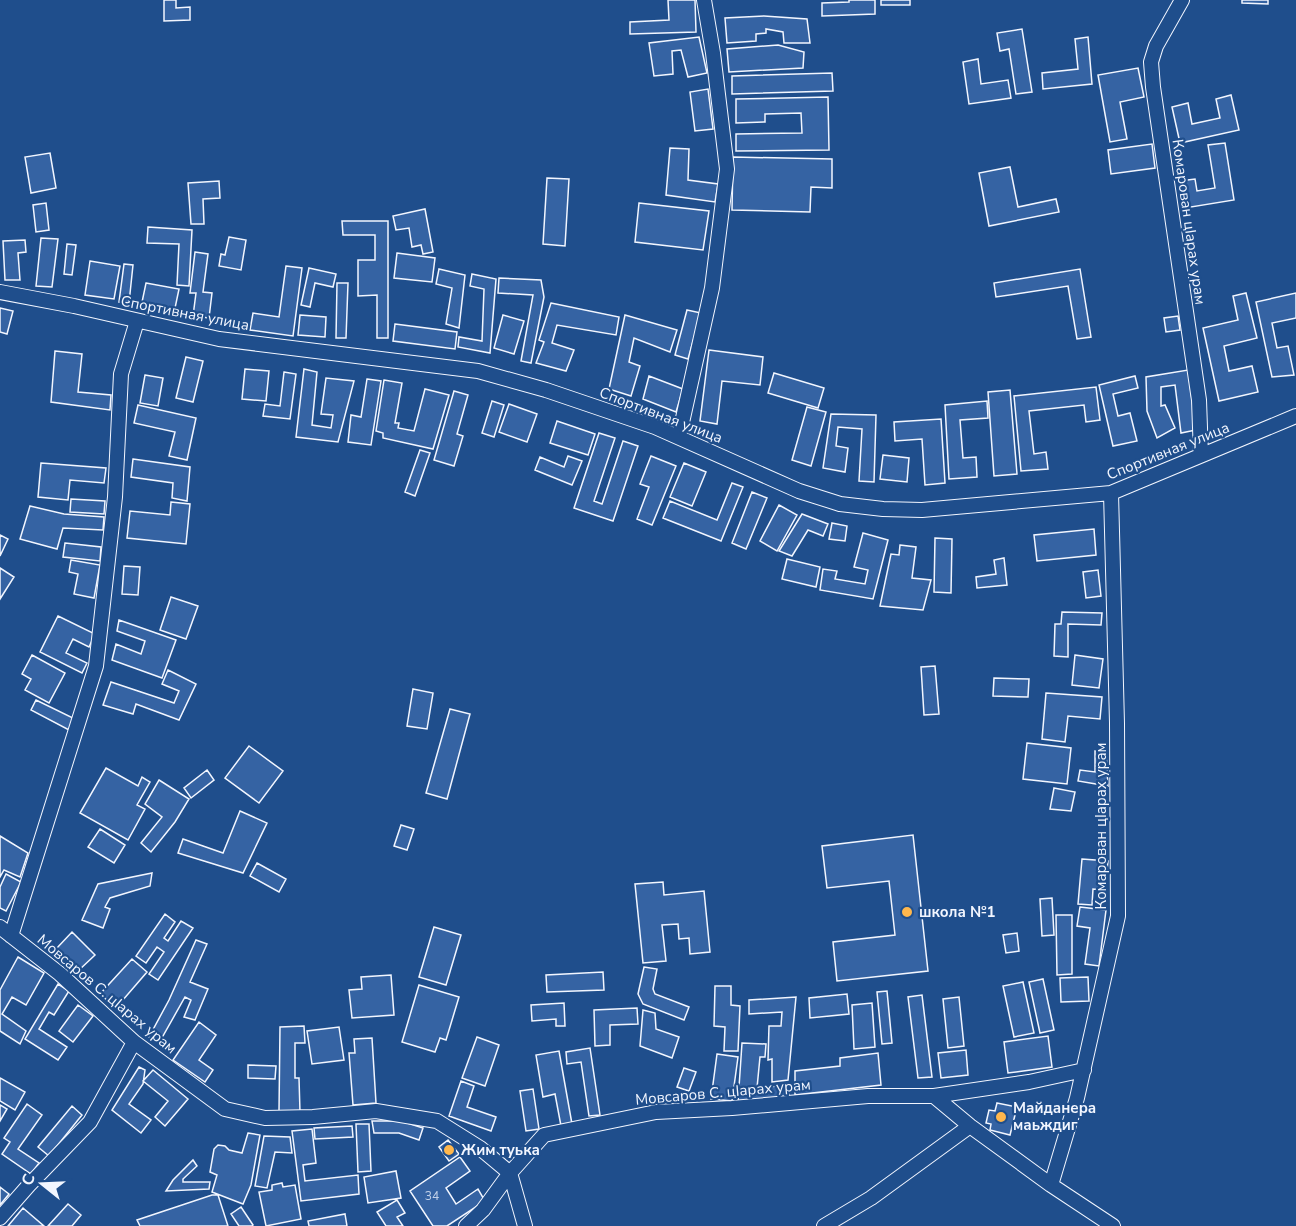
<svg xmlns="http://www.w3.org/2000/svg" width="1296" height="1226" font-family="'Nunito Sans',sans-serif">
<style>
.building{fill:#3563a3;stroke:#f2f6ff;stroke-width:1.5}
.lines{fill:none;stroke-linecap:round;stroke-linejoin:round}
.minor-casing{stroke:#f2f6ff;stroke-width:16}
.minor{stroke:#1f4e8c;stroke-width:14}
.poi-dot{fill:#ffb74d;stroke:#1f4e8c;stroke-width:2}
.labels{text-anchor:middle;stroke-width:4.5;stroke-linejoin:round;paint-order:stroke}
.number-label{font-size:12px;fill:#c3d1e8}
.street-label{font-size:15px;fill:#f2f6ff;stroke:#1f4e8c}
.poi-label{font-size:15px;font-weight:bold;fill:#f2f6ff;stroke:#1f4e8c;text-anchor:start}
</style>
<rect width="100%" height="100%" fill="#1f4e8c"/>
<path class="building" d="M164 0H176V8L190 7V20L164 21Z
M668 0H695L696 32 630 34V22L669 20Z
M849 0H875V14L822 16V3L849 2Z
M881 0H910V5H881Z
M1242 0H1268V4L1242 3Z
M764 16 807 19 810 43H784L783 32 766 29V33L756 34V41L727 43 725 18Z
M1022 29 1032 92 1016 94 1009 49 1000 51 997 33Z
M699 37 707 73 688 77 681 50 672 51 673 74 654 76 649 43Z
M1088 37 1092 84 1043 89 1042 73 1078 69 1075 39Z
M778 45 804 52 803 68 729 72 727 49Z
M978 59 981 84 1008 80 1011 98 969 104 963 62Z
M1138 68 1144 97 1120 102 1127 139 1110 142 1098 75Z
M832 73 833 91 732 94V76Z
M708 89 713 129 695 131 690 92Z
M1231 95 1239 130 1180 143 1172 107 1188 103 1192 124 1220 118 1216 99Z
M828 97 829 150 736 151V134L802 133 801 113 765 114V122L736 123V99Z
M1225 143 1234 200 1185 208 1180 181 1195 179 1197 191 1215 188 1208 145Z
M1152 144 1155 168 1111 174 1108 150Z
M670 148 689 149 688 180 718 184 715 202 666 195Z
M50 153 56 188 31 193 25 157Z
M733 157 832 159V188L811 187 810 212 732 210Z
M1010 167 1018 207 1056 199 1059 212 989 226 979 173Z
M547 178 569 179 565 246 543 244Z
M219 181 220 198 203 199 204 224H191L188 183Z
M46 203 49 230 36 232 33 205Z
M639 203 709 211 703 250 635 242Z
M425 209 433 252 423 254 421 245 412 247 409 228 396 230 393 216Z
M342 221H388V338H377V295L358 296V260H375V235H343Z
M148 227 192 230 189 286 177 285 179 244 147 243Z
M229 237 246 240 241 270 219 266 221 254 225 255Z
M41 238 58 239 52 287 36 286Z
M25 240 26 252 18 253 20 280H5L3 241Z
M67 244 76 245 72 275 64 274Z
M195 252 208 254 203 292 212 293 209 318 193 316 196 293H190Z
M397 253 435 258 432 282 394 278Z
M90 261 120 266 114 299 85 295Z
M124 264 133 265 129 303 119 302Z
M286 266 302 268 293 336 250 330 253 313 279 317Z
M309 268 336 274 333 287 315 283 310 307 301 305Z
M439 269 465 275 459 328 446 324 452 288 436 284Z
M1080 269 1091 337 1077 339 1068 286 996 297 994 283Z
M472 274 496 279 490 353 458 347 459 337 482 341 484 289 470 286Z
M499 278 541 280 544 297 531 363 521 361 533 295 498 293Z
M146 283 179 289 174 313 141 307Z
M337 283H348L346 338H336Z
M1246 293 1257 338 1224 346 1229 371 1252 366 1258 392 1219 401 1203 328 1238 320 1233 296Z
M1296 293V318L1272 323 1277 348 1288 346 1294 375 1272 377 1256 302Z
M551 303 619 317 616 335 557 325 552 343 574 350 566 371 536 363 544 342 539 340Z
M0 308 13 311 7 334 0 332Z
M687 310 701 313 688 359 675 355Z
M300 315 326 317 325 337 298 335Z
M503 315 524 321 514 354 494 348Z
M625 315 677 330 670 352 634 338 629 362 640 366 631 396 609 389Z
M1178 316 1180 330 1166 332 1164 318Z
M395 324 457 332 455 349 393 341Z
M709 350 763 357 760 385 722 381 717 424 700 421Z
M55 351 82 354 78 392 111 395 110 410 51 402Z
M186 357 203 361 193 402 176 398Z
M245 369 269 371 266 401 242 399Z
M304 369 317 372 312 425 331 428 333 415 321 414 326 378 354 381 338 442 296 437Z
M1188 370 1196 430 1181 433 1175 385 1161 387V406L1165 405 1175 428 1157 438 1147 411 1146 377Z
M284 372 296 374 290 419 263 416 265 404 280 406Z
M774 373 824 388 818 408 768 393Z
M145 375 163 378 158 406 140 403Z
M649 376 683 389 676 412 643 399Z
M1135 376 1138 388 1113 394 1118 416 1130 413 1137 441 1113 446 1099 385Z
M367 379 381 381 371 445 348 442 351 415 361 417Z
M384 380 402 383 395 423H399L398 428 414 431 425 389 449 395 433 449 383 438V433L376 431Z
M1096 387 1100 420 1086 422 1084 405 1029 411 1034 454 1046 452 1048 469 1021 471 1014 396Z
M1010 390 1017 474 994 476 988 392Z
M454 391 468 395 457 434 463 436 454 466 434 460Z
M492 401 504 405 494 437 482 433Z
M987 401 988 418 960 420 963 458 976 457 977 477 949 479 945 405Z
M509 404 537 414 527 442 499 432Z
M138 405 196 418 187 460 169 456 175 432 134 423Z
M807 407 826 412 811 466 792 460Z
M831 414 876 415 874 482 859 481 862 429 838 427 836 446 848 448 845 472 823 468Z
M941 419 945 483 925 485 922 439 895 441 894 422Z
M557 421 595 434 588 455 550 443Z
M599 433 615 438 594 501 602 504 623 441 638 446 613 521 574 508Z
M420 450 430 453 415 496 405 492Z
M883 455 909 458 907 482 880 479Z
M568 456 582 461 572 485 535 470 540 457 564 467Z
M651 456 676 466 652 525 637 519 649 487 640 484Z
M133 459 190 467 187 501 172 498 173 483 131 477Z
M41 463 106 468 104 483 70 480 68 500 38 497Z
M684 463 706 472 692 506 670 497Z
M732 483 743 487 721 541 663 518 670 501 717 520Z
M752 492 767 498 746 549 732 543Z
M71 499 105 501 104 514 70 512Z
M171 502 190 504 186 544 127 538 130 511 170 515Z
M779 505 797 515 777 551 760 541Z
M30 506 64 514 104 517 103 530 63 528 57 549 20 539Z
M802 514 828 524 823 536 808 530 792 556 779 551Z
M832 523 847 526 845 541 829 539Z
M1094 529 1096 555 1037 561 1034 535Z
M863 533 888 540 873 599 820 590 823 569 837 571 835 579 865 584 868 570 854 567Z
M0 535 8 539 0 556Z
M935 538 952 539 951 593 934 592Z
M65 543 101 547 100 561 63 557Z
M900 545 916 547 912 578 931 580 923 610 880 606 891 554 899 555Z
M1004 558 1007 585 977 588 976 577 996 574 994 560Z
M787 559 820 567 816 587 782 579Z
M71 560 100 565 94 598 74 594 78 574 69 572Z
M124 566 140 567 138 595 122 594Z
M0 568 14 577 0 599Z
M1098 570 1101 596 1086 598 1083 572Z
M171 597 198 606 186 639 160 630Z
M1062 612 1102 613 1101 625 1068 624V657L1054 656 1055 624H1061Z
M58 616 95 634 89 647 73 639 66 653 87 663 82 673 40 652Z
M119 620 176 640 162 678 112 660 116 644 141 654 145 641 117 631Z
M32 655 65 673 49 703 25 690 31 679 22 674Z
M1075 655 1103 659 1099 688 1072 685Z
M935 666 939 714 924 715 921 667Z
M168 670 196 684 179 720 136 704 133 714 103 705 111 682 174 703 179 691 162 684Z
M994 678 1029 679 1028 697 993 696Z
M413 689 433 693 427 729 407 726Z
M1046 693 1102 697 1100 719 1068 716 1065 742 1042 739Z
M36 700 75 719 69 730 31 710Z
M450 709 470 714 447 799 426 793Z
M1027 743 1071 748 1067 784 1023 779Z
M249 746 283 771 259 803 225 778Z
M1095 751 1106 752 1108 786 1078 781 1080 770 1095 772Z
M106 768 138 786 142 777 150 782 137 805 145 809 128 840 80 813Z
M207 770 214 780 191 798 184 788Z
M159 780 189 799 175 822 151 852 141 843 162 817 145 804Z
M1054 788 1075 792 1071 811 1050 809Z
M240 811 267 823 243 873 178 853 183 839 223 853Z
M401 825 414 829 407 850 394 846Z
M100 829 125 845 114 863 88 847Z
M913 835 928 971 837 981 833 942 895 935 889 881 827 888 822 846Z
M0 836 28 853 20 877 4 870 0 877Z
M1082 859 1108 861 1105 890 1093 889 1092 905 1078 904Z
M257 863 286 879 279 892 250 876Z
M152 873 150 886 110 898 105 907 110 909 103 928 82 920 98 884Z
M6 874 21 882 6 911 0 908V887Z
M663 882 664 895 704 891 710 952 690 954 689 938 679 939 678 924 662 925 666 961 643 963 635 884Z
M1052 898 1054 935 1042 936 1040 899Z
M1080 907 1106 910 1099 966 1085 964 1090 928 1077 926Z
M165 914 175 922 164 938 168 941 181 921 193 928 158 980 149 974 164 952 157 947 146 963 136 956Z
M1056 915H1072V974L1057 975Z
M434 927 461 935 446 985 419 977Z
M72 932 95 955 78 971 56 949Z
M1017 933 1019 951 1006 953 1003 935Z
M196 940 207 944 190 982 208 989 195 1020 184 1017 191 1000 185 997 159 1043 149 1037 169 1000Z
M18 957 44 973 26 1005 12 997 2 1014 26 1031 20 1044 0 1031V990Z
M132 959 147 972 116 1008 100 994Z
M644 967 657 969 653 989 655 994 689 1007 684 1020 643 1004 638 994Z
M603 972 604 990 547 992 546 975Z
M391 975 394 1015 352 1018 349 990 362 989 361 977Z
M1088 977 1089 1001 1061 1002 1060 978Z
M1043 979 1054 1030 1040 1033 1029 982Z
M1023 982 1034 1033 1014 1037 1003 986Z
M58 984 69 991 54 1015 49 1012 39 1029 67 1047 58 1060 25 1039Z
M419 985 459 997 446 1040 440 1038 435 1052 402 1042Z
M715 986H731V1005L740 1006 738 1051H724L725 1027 714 1026Z
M887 991 892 1043 882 1044 877 992Z
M847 994 849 1014 810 1018 809 998Z
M922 995 932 1077 918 1078 908 997Z
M796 997 788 1080 772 1082V1059L768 1060 769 1026H781L782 1012 749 1014V1000Z
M959 997 964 1046 948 1048 943 999Z
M564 1003 565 1026H556V1019L532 1021 531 1005Z
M872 1003 875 1047 854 1049 852 1005Z
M78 1005 93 1016 73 1042 59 1031Z
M637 1008 638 1024 610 1025V1045L595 1046 594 1010Z
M643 1010 655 1013 656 1029 679 1037 672 1058 640 1046Z
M199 1022 216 1035 199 1060 213 1070 205 1082 173 1060Z
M304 1026 305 1043H295V1078H299L300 1112H279L280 1027Z
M339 1027 344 1060 312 1064 307 1031Z
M1048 1036 1052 1067 1008 1073 1004 1042Z
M477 1037 499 1045 485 1086 462 1078Z
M372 1038 376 1103 353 1105 349 1053H355L354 1039Z
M742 1043 766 1044 765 1057H760L757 1088 789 1085V1098L738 1102Z
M590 1048 600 1115 589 1116 581 1062 567 1064 566 1052Z
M966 1050 968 1075 941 1078 938 1053Z
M559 1051 572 1124 561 1126 555 1094 543 1097 536 1055Z
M878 1053 881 1085 795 1095V1071L840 1066V1058Z
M717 1054 738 1057 732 1101 711 1099Z
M248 1065 276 1066 275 1079 248 1078Z
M139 1067 145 1070 143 1084 129 1104 151 1120 141 1133 112 1110Z
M684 1068 696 1072 689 1091 677 1087Z
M153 1070 188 1099 165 1126 155 1117 168 1101 143 1081Z
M0 1078 25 1092 15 1110 0 1101Z
M461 1081 474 1086 467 1107 496 1117 491 1131 449 1116Z
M533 1089 539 1129 526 1131 520 1091Z
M997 1103 1017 1107 1010 1135 990 1130 991 1124 986 1123 989 1110 995 1111Z
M27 1104 42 1115 18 1149 39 1163 31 1174 2 1154 10 1142 4 1138Z
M0 1105 7 1109 0 1121Z
M72 1106 82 1115 49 1156 38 1147Z
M372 1121H401L423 1128 419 1140 399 1133H374Z
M356 1124H369L371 1171 358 1172Z
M352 1126 353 1137 315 1139 314 1128Z
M312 1129 316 1163 303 1165 305 1181 358 1175 359 1194 301 1201 292 1131Z
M248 1133 260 1135 251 1185 243 1204 212 1192 217 1175 210 1172 214 1149 218 1145 225 1146 229 1150 242 1153Z
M264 1136 290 1137 292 1153 275 1152 267 1188 255 1186Z
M448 1140 459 1154 449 1161 439 1147Z
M460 1157 470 1171 446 1188 456 1204 478 1189 485 1201 447 1226H433L410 1191Z
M193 1160 197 1166 183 1179V1182H210L209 1189 166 1191 173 1180Z
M396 1171 401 1198 368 1203 364 1177Z
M282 1183 283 1187 295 1185 301 1219 266 1226 259 1192 272 1190V1185Z
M0 1187 9 1194 0 1205Z
M212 1195H218L228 1226H140L137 1220Z
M397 1200 405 1213 397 1217 403 1226H386L377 1212Z
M68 1204 81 1215 72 1226H48Z
M241 1207 253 1225 252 1226H239L231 1214Z
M23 1208 44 1226H8Z
M345 1214 347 1226H309L308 1221Z"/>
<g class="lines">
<defs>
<path id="minor" d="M1182 0 1156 46 1151 62 1153 87 1199 400 1201 455
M0 292 74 306 219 339 478 371 546 390 655 427 799 491 840 504 883 509 922 510 1111 493 1296 416
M679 436 712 288 727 169 713 53 704 0
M0 927 60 974 134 1042 225 1109 265 1118 313 1117 376 1111 437 1121 480 1148 510 1173
M11 936 96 666 115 497 121 374 137 321
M934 1096 1029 1082 1084 1070
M510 1173 525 1226
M1051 1185 1077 1098 1118 916 1117 723 1111 493
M0 1218 29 1185 90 1122 134 1042
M466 1226 483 1210 510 1173 544 1135 656 1112 732 1108 868 1096H934L970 1126 1051 1185 1113 1226
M824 1226 871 1198 970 1126"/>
</defs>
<use href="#minor" class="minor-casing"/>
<use href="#minor" class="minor"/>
</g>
<g class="poi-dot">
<circle cx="907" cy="912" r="6"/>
<circle cx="1001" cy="1117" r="6"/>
<circle cx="449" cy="1150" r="6"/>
</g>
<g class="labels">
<g class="number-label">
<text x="432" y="1200">34</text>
</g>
<g class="street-label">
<text transform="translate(1189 222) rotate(82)" y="5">Комарован цIарах урам</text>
<text transform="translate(185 313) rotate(11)" y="5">Спортивная улица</text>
<text transform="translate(661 415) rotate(21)" y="5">Спортивная улица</text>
<text transform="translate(1168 451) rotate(-22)" y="5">Спортивная улица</text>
<text transform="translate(1101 826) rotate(-90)" y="5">Комарован цIарах урам</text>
<text transform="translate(107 994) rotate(40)" y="5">Мовсаров С. цIарах урам</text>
<text transform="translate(723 1092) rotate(-5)" y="5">Мовсаров С. цIарах урам</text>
</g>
<g class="poi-label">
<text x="919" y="917">школа №1</text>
<text x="1013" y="1113">Майданера<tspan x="1013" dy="17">маьждиг</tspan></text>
<text x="461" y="1155">Жим туька</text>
</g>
</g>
<g transform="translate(42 1184) rotate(288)" stroke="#1f4e8c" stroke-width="4.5" paint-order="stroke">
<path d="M0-4.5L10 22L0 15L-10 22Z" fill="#f2f6ff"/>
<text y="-9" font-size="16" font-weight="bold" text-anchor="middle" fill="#f2f6ff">С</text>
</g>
</svg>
